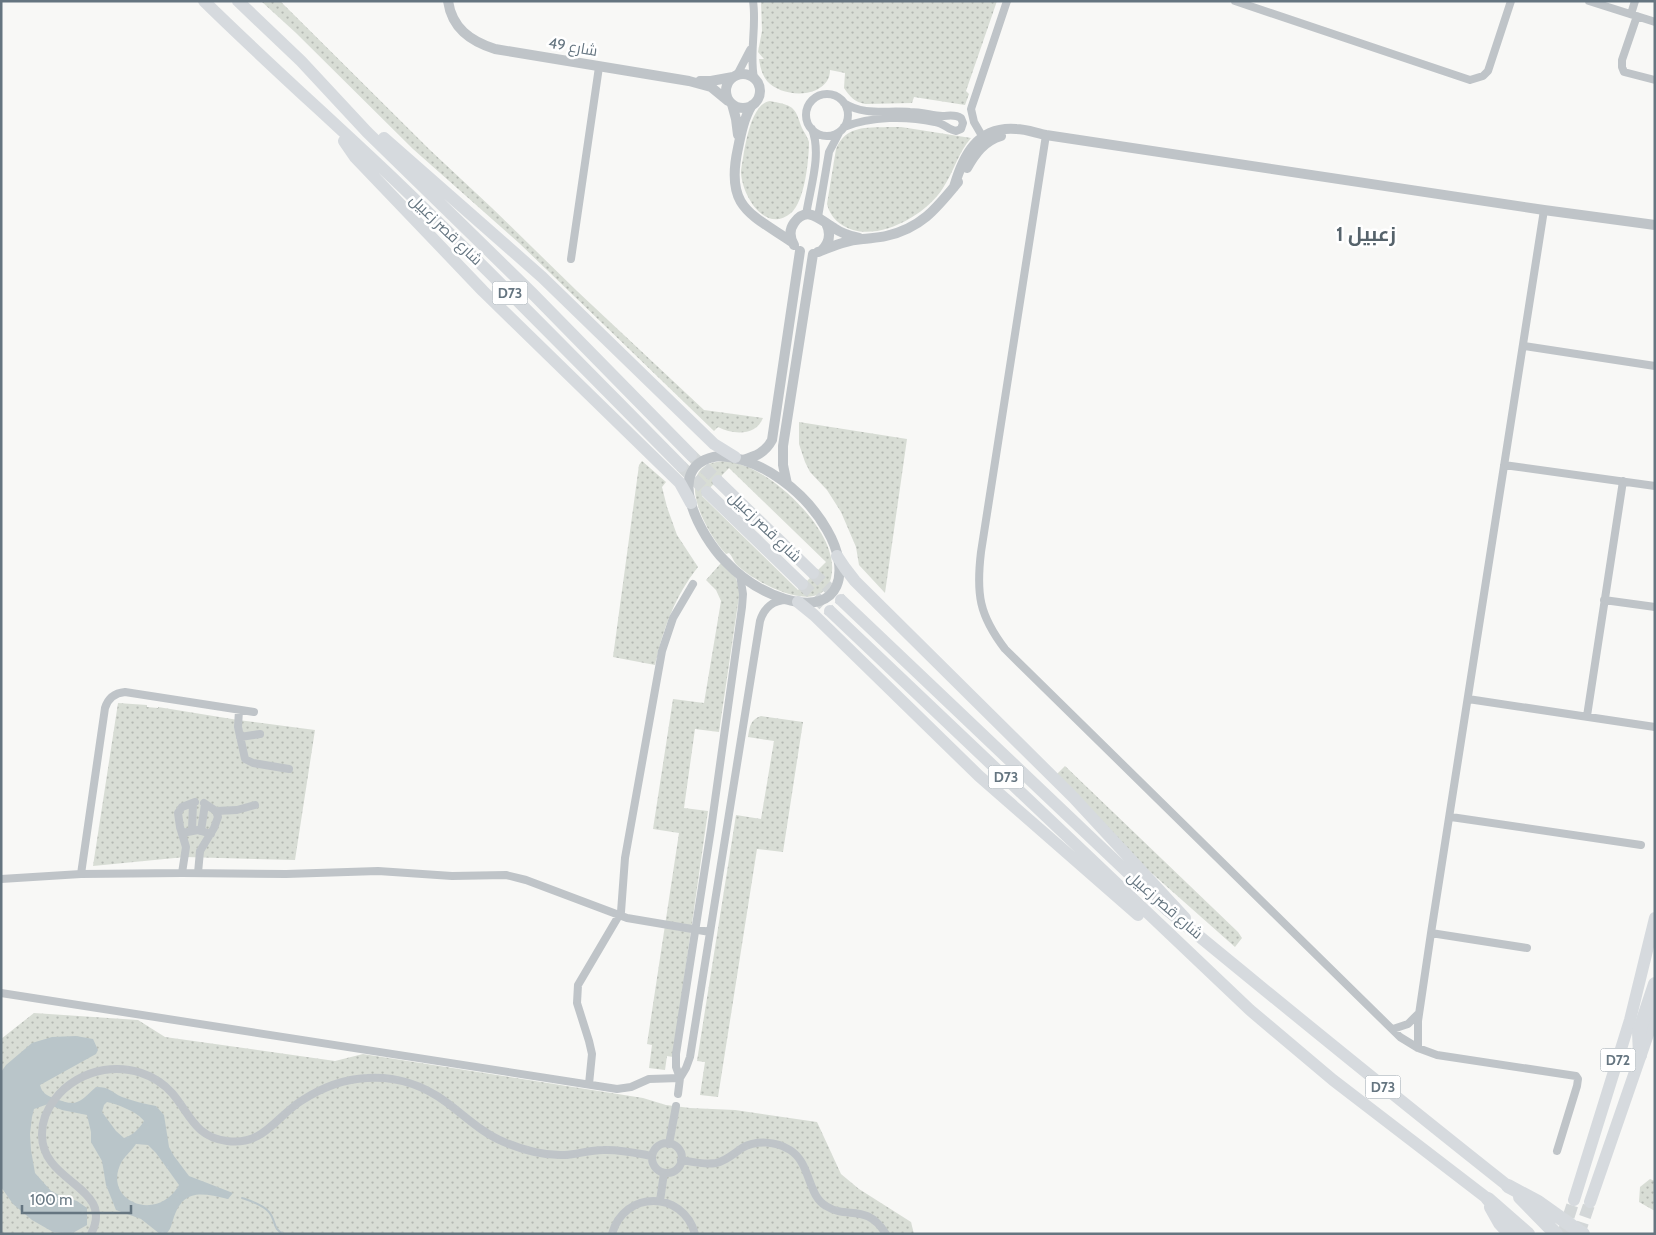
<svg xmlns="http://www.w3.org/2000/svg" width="1656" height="1235" font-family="Cabin,Cairo,sans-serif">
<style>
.garden{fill:url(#garden-dots);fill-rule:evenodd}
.water{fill:#b9c5c9;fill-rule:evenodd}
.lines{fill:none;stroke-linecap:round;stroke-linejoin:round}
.stream{stroke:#b9c5c9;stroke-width:2}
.primary-tunnel{stroke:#d3d7d8;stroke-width:12;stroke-dasharray:12 6;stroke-linecap:butt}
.minor{stroke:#bfc4c8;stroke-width:8}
.tertiary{stroke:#bfc4c8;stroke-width:10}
.primary{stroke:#d6dade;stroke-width:12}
.motorway{stroke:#d6dade;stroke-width:14}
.labels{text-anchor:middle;stroke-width:5;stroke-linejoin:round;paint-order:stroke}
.shield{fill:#fff;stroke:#939ea6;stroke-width:1}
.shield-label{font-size:14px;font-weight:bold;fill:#657580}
.street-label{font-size:15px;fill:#657580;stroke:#fff}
.district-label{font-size:20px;font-weight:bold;fill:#56636b;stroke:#fff}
</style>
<defs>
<pattern id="garden-dots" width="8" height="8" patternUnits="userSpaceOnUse" patternTransform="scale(1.25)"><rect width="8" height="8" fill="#d8ddd5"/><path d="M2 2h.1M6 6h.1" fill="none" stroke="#b3b8b2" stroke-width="1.8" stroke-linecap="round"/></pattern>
</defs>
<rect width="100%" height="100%" fill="#f8f8f6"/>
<path class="garden" d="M261 1H280L430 150 492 208 577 291 704 410 763 418C756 436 733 435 718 427L714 431 519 243 413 149 296 33Z
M761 1H997L966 91 969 94 965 105 914 97 912 103 865 104C855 102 850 97 844 88L845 73 830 70C830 74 829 78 827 81 815 99 780 96 767 81 762 75 760 66 759 59H764L758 52 762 31Z
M770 101C789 105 795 105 800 123 802 130 807 135 809 142 809 159 805 201 791 213 765 235 741 194 741 171 744 154 749 104 770 101Z
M888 127H901L971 138C958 153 954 171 943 188 927 214 883 239 853 230 840 226 830 217 827 204L836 149C846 125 866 128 888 127Z
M799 422 907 439 885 593 859 565 856 547 841 512 827 490 810 472 805 462 799 444Z
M642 461 666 482 662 487 667 507 677 535 698 567C675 596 663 629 655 665L613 657 639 465Z
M727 461C737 463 747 466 756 471 787 487 841 538 831 578 821 619 754 582 737 565 733 561 733 557 729 553L726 554C704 531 668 461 727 461ZM729 468 826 562 798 590 702 496Z
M721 563 734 573 740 590 719 732 695 729 684 808 708 811 673 1057 667 1056 665 1070 649 1068 652 1045 647 1044 679 833 653 829 673 699 704 703 721 601 716 590 706 580Z
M118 703 147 705V707L158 708V707L238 720 315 730 295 860 185 857 93 866Z
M761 716 803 722 783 852 757 849 718 1097 700 1095 705 1062 697 1061 736 815 761 819 774 741 748 737C750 726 750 720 761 716Z
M1065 766 1238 932 1242 938 1235 947 1147 869 1057 774Z
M34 1013 138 1020 165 1037 335 1061 363 1054 643 1098 666 1105 690 1108 735 1110 817 1122 841 1174 859 1189 911 1222 914 1234H1V1039Z
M1650 1179 1655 1181V1211L1639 1202 1640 1187Z"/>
<path class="water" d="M76 1036 93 1039 98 1050 96 1054 40 1085C42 1093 47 1096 54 1098 78 1108 79 1102 96 1087 110 1087 111 1092 122 1097 133 1101 144 1104 156 1106L164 1115 169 1147 174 1156 189 1176 233 1193 228 1199C201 1193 183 1188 173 1220 171 1226 171 1229 166 1234H160L141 1219 116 1210 106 1185 102 1161 91 1142V1132L87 1115 62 1110 48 1104 34 1109 32 1117 30 1134 31 1150 35 1173 51 1191 59 1195 77 1201 87 1208V1225L71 1234 53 1232 32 1220 13 1204 1 1187V1072L6 1065 32 1043 52 1037ZM107 1102C117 1104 138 1112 144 1121 139 1129 133 1135 124 1138L116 1131 102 1112 104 1105ZM136 1144 148 1145 156 1153 179 1185C158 1223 104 1202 120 1165 123 1157 131 1152 136 1144Z"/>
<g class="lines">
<path class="stream" d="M242 1198C251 1201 261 1204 268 1211 276 1218 272 1230 284 1234"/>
<path class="primary-tunnel" d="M691 455 718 481
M681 466 707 492
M813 573 841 600
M802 584 830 611
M1563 1234 1574 1200
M1579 1234 1590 1202"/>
<path class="minor" d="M753 1C757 27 749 52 754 78
M1235 1 1470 80 1483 76 1488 71 1511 1
M1589 1 1655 22
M1631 14 1635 1
M1637 16 1622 60V67L1624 72 1655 80
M737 75 750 50
M806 115a21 21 0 1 1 42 0a21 21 0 1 1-42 0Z
M844 103C864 116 887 110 910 112 921 112 931 115 942 116 949 116 955 114 961 118L963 123 961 129 956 131C948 130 944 123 935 122 907 116 871 116 844 127
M1046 135 981 552C976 594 979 615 1005 649L1400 1037 1418 1048 1437 1055 1576 1076 1578 1079 1577 1086 1557 1151
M985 141 974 122 971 109 1007 1
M806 215C810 188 822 155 812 129
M818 217 829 152 839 133
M571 259 599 67
M1524 346 1655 366
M1504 465 1655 486
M1604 600 1655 607
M1468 699 1655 727
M239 710 238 727 245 759 253 763 289 769
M1587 716 1623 481
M240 737 260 734
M216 811 237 810 255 805
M1451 817 1641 845
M192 830 193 803
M201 831 205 804
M182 833 198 830 211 834
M182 873 186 847 180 827 178 813 182 807 195 802
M198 873 200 851 214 828 218 817 216 811 204 803
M81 874 105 708C108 698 115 693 125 692L254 712
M1 879 81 874 182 873 286 874 378 871 452 876 506 875 526 880 627 918 710 932
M1431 933 1527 948
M1 993 617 1089 631 1087 649 1079 680 1078
M1393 1029 1408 1024 1418 1014
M1418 1048V1021L1431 933 1544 210
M680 1078 686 1068 690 1057 760 621C764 608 773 600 787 600
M589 1084 592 1054 589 1041 577 1003 578 985 621 912 625 858 662 651 673 618 693 584
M678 1094 680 1078 676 1067V1054L711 829 742 607 743 594 740 575
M652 1158a15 15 0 1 1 30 0a15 15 0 1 1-30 0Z
M669 1144 676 1106
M681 1160C693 1162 704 1165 716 1163 726 1161 733 1154 742 1148 756 1140 776 1141 790 1150 811 1163 807 1195 826 1206 848 1220 866 1202 886 1234
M660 1201 664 1173
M91 1234C116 1186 41 1184 42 1134 42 1122 47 1109 55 1099 66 1084 85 1073 104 1070 129 1066 155 1074 172 1093 190 1114 195 1137 227 1141 263 1146 275 1118 301 1101 321 1088 344 1079 367 1078 395 1076 423 1085 446 1102 465 1116 482 1133 504 1142 523 1150 545 1156 565 1155 578 1154 590 1150 603 1150 620 1149 636 1153 652 1156
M612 1234C624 1190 683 1190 695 1234"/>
<path class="tertiary" d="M448 1C452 28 470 41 495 49L689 81 711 87 728 101
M726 91a17 17 0 1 1 34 0a17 17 0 1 1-34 0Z
M700 81H711L733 77
M732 104 736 119 738 135
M752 105C744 118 741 133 738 148 725 207 749 213 792 242
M967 168C975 154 984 141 1001 136
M954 187C963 156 977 126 1016 129 1026 129 1036 133 1046 135L1544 210 1655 225
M794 245C790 238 789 230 794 223 807 204 821 221 834 228 841 233 850 236 859 238
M822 250C830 242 831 233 826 223
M818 252C833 246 847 240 863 239 870 238 878 238 886 236 921 228 936 209 958 182
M719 456C763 458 806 493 827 530 851 571 842 616 785 599 762 592 742 579 725 561 702 538 659 464 719 456Z
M743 460C756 456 765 453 772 440L800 251
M787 484 783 465V446L813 254"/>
<path class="primary" d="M204 1C268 64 335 123 400 185 496 277 588 372 681 466
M238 1 301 61 367 132 532 293 691 455
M384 138 542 277 714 444 735 457
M344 141 355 157 483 291 680 483 691 503
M718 481 813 573
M707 492 802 584
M837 556 845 568 855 581 1073 797 1185 918
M841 600 1166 909C1279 1002 1393 1095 1508 1186
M798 602 814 615 979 776 1138 915
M830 611 1250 1010 1333 1080 1488 1199
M1574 1200 1630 1020 1655 918
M1590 1202 1655 1014"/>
<path class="motorway" d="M1640 1055 1639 1032 1655 984
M1508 1186 1538 1202 1583 1234
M1520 1197 1556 1234
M1488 1199 1528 1234
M1491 1207 1500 1223 1510 1234"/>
</g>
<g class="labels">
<g class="shield">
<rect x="492.5" y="281.5" width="35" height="23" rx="4"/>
<rect x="988.5" y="765.5" width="35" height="23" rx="4"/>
<rect x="1600.5" y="1048.5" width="35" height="23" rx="4"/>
<rect x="1365.5" y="1075.5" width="35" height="23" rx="4"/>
</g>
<g class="shield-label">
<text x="510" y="298">D73</text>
<text x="1006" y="782">D73</text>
<text x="1618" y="1065">D72</text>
<text x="1383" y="1092">D73</text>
</g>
<g class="street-label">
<text transform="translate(573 47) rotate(10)" y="5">شارع 49</text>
<text transform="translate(446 230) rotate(44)" y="5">شارع قصر زعبيل</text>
<text transform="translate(765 527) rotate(44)" y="5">شارع قصر زعبيل</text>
<text transform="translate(1165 905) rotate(41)" y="5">شارع قصر زعبيل</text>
</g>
<g class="district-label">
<text x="1366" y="241">زعبيل 1</text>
</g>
</g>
<rect width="1656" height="1235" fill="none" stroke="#657580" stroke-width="5"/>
<path d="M22 1205v8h109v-8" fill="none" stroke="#657580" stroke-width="2.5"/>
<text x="30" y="1205" font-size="15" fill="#657580" stroke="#ffffff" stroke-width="4" paint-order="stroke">100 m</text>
</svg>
